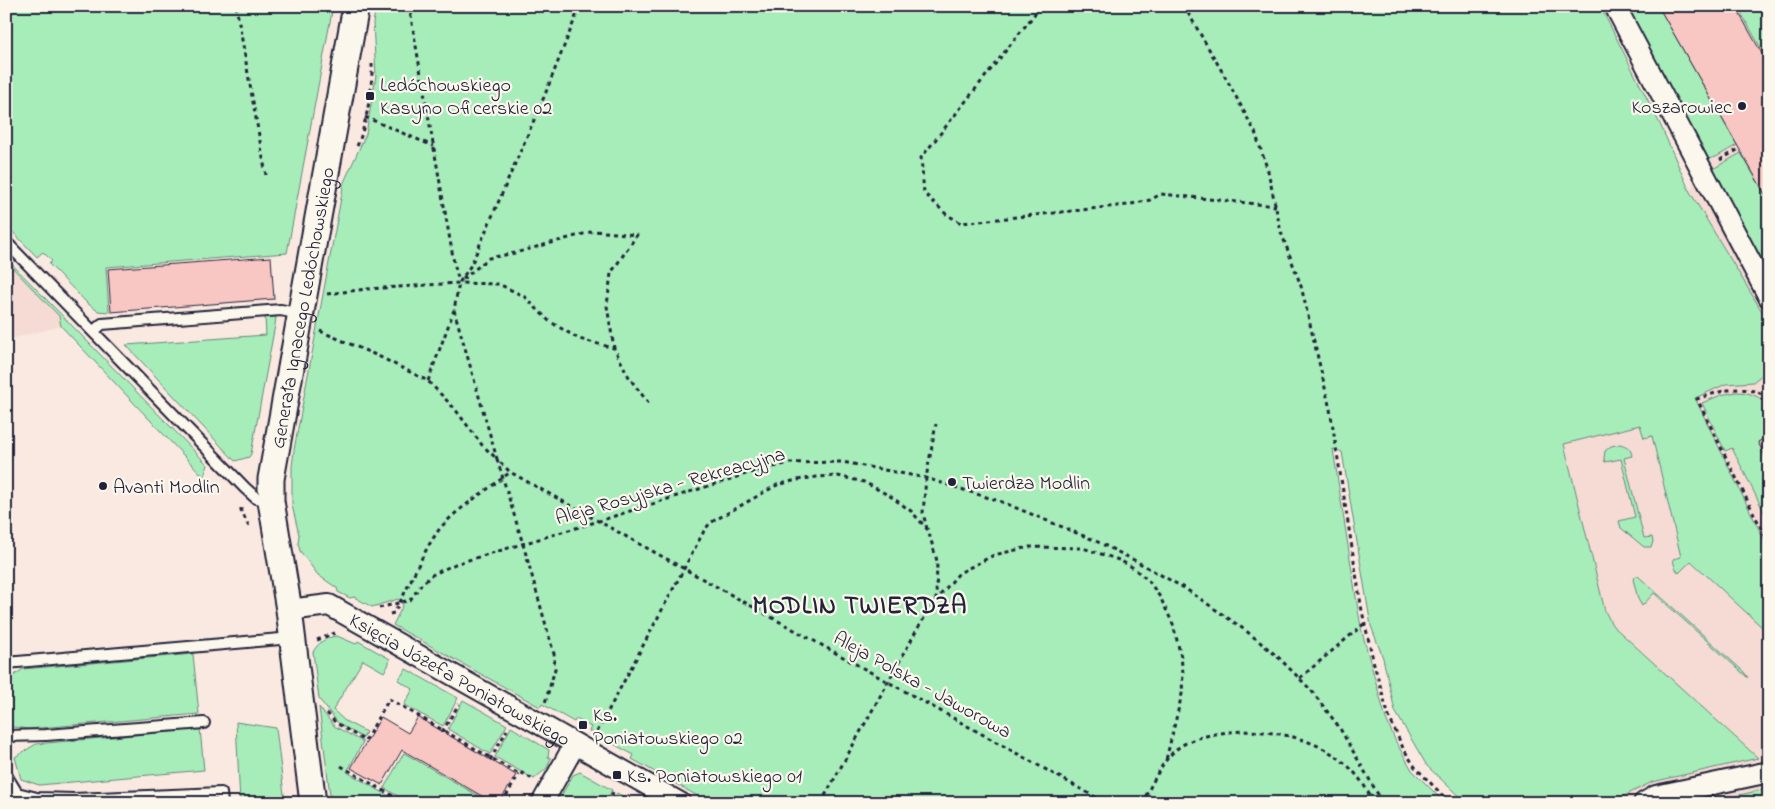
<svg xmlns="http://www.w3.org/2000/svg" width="1775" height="809" font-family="'Indie Flower',sans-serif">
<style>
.built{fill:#f5dbd4}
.green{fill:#a7edba;stroke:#64887a}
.building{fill:#f8c7c3;stroke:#22223b}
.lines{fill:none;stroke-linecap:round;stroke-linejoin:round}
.service-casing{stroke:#22223b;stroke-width:14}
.minor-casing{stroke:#22223b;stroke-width:24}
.tertiary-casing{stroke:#22223b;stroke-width:29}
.path{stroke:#22223b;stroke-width:3;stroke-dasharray:4 4;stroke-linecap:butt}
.service{stroke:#fbf7ec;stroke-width:10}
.minor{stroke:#fbf7ec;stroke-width:20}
.tertiary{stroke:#fbf7ec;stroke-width:25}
.poi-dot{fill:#22223b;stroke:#fbf7ec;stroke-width:2}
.labels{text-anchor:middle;stroke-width:4.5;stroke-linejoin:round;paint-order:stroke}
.poi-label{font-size:20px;fill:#22223b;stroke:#fbf7ec;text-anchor:start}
.street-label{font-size:20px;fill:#22223b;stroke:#fbf7ec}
.district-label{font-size:25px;font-weight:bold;letter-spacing:1px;fill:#22223b;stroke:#fbf7ec}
</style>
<rect width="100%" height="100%" fill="#fae9e0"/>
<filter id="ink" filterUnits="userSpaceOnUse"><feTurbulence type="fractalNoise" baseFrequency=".02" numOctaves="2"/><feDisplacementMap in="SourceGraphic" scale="10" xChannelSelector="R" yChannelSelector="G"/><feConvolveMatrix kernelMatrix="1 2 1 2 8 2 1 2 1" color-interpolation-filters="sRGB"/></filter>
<g filter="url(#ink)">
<path class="built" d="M1622 6H1769V789L1708 803H1610L1652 782 1757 758 1612 625 1605 611 1539 338 1690 192 1699 166 1707 159Z
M6 261 59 316 61 326 6 340Z"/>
<path class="green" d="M6 6H333L287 253 106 267 109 312 98 311 87 303 49 264 52 261 43 252 37 257 6 225Z
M376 6H1600L1660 124 1690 192 1769 323V369L1753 382 1726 384 1695 398 1769 550V628L1764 629 1691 561 1679 573 1675 568 1673 559 1681 557 1652 436 1644 438 1640 425 1564 444 1605 611 1612 625 1758 758 1652 782 1610 803H1466L1427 766 1395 711 1383 658 1371 626 1342 452 1333 449 1358 610 1362 632 1386 719 1396 742 1412 770 1445 803H710L632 759 634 755 589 731 591 727 576 719 574 722 542 704 540 707 393 625 403 605 398 599 372 607 354 597 350 598 338 592 337 588 318 575 300 551 298 543 299 535 292 505V467L294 450 344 182 366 134 376 75 373 23Z
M1622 6H1658L1737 145 1716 157 1708 159Z
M1737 6H1758L1769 26V62Z
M1741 153 1769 201V273L1711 170Z
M6 258 208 465 204 477 61 326 59 316 6 261Z
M265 317H276L275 325 251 454 249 457 235 461 126 345 266 335Z
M1736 392C1750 392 1759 396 1769 406V416L1765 418 1762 425 1767 437 1758 442 1769 464V522L1732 448 1725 451 1702 403 1721 395Z
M1620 444C1627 446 1631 448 1632 456L1624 458 1644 538 1652 537 1653 542 1651 547H1644L1621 528 1619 521 1635 517 1621 459 1605 462 1604 458 1605 451 1611 446Z
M1636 576H1638L1744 672 1748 678 1654 593 1642 606 1638 599 1633 579Z
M337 636 356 644 358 641 390 659 388 666 384 672 363 660 333 710 345 721 366 732 363 738 339 724 319 699 313 652C318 643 326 637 337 636Z
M193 654 199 714 28 729 6 726V681L23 669Z
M406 669 458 698 443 726 404 705 413 689 398 680Z
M463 700 507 725 490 754 448 729Z
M319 707 334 726 363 742 347 772 401 803H331Z
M236 722 276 728 285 803H240Z
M511 727 549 750 548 757 551 758 547 768 534 779 495 757Z
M200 729 204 770 39 785 21 779 15 757 36 744Z
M404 753 491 803H410L384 788Z
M580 772 612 790 605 803H567L561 799 557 803 573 775Z
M1769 788V803H1707Z
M617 793 635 803H611Z"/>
<path class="building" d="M1658 6H1735L1769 66V201Z
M271 257 274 299 111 312 108 269Z
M1765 418 1769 426V464L1758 442 1767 437 1762 425Z
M381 717 408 733 418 717 516 775 499 803H494L402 750 382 785 351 768Z"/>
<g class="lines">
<defs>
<path id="service" d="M6 242 245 488 256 498 270 500
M94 331 102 324 281 310 300 314
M6 663 292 638
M6 736 46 735 204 723
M6 775 17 793 37 798 74 799 221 793 222 803"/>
<g id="minor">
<path d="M1615 6 1769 297"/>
<path id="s1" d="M289 610 329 605 680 803"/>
<path d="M542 803 575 744"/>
<path d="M1644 803 1656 796 1769 772"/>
</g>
<g id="tertiary">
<path id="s2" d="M313 803 289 610 271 501V479L356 6"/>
</g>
</defs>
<use href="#service" class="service-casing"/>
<use href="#minor" class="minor-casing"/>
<use href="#tertiary" class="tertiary-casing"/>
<path class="path" d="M236 6 266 175
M409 6 454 263 459 282
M1041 6 921 158 924 193 946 214 961 223 1127 205 1150 200 1161 194 1276 206
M1184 6 1227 80 1255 132 1268 171 1281 232 1301 286 1330 409 1362 611 1374 664 1389 717 1403 748 1415 767 1450 803
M365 117 433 146
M357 146C366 127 373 85 372 64
M1720 160 1739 149
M463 279 489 258 515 253 594 231 637 235 611 273 607 306 614 348
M327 294 367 289 459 283 499 284 525 297 549 321 579 339 614 348 630 379 650 405
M454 310 497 459 510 472 1106 803
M320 331 378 356 428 381 455 409 482 445 497 459 523 544 554 654 555 669 545 703
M428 381 454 310 459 283 471 265 544 97 580 6
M1769 397C1742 383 1724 390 1697 399L1769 544
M241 508V510L250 529
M927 529 923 513 926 478 936 424
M379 608 410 600 421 585 432 575 455 564 599 521 746 474 789 463 842 462 926 478 1002 502 1096 541 1134 560 1186 589 1245 630 1277 656 1311 690 1339 727 1383 803
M390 614 394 613C409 587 419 559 436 534 449 513 490 489 510 472
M317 640 335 633
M1300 678 1365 623
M327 713 335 722 365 741 389 699 519 774 522 773 532 779
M442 732 459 704
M597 732 704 531 710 523 777 485 797 480 817 477 838 476 864 482 890 496 911 511 928 530 937 561 936 599
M490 760 507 730
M341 766 405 803
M502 803 519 774
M608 803 614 790
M821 803 919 626 936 600 959 573 994 555 1029 547 1083 548 1119 560 1132 567 1148 580 1160 597 1173 624 1181 657 1183 673 1182 694 1166 760
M1142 803C1152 785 1161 761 1178 748 1191 738 1212 734 1229 732 1285 727 1350 745 1373 803"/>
<use href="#service" class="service"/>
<use href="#minor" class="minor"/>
<use href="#tertiary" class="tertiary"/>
</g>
</g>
<g class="poi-dot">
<rect x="365" y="91" width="10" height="10" rx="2.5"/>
<circle cx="1742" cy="106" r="5"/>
<circle cx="952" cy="482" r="5"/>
<circle cx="103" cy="486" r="5"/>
<rect x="578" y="720" width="10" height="10" rx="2.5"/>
<rect x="612" y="770" width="10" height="10" rx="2.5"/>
</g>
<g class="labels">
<g class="poi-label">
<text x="380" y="91">Ledóchowskiego<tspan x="380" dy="23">Kasyno Oficerskie 02</tspan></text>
<text x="1732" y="113" text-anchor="end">Koszarowiec</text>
<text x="962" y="489">Twierdza Modlin</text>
<text x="113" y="493">Avanti Modlin</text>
<text x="593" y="721">Ks.<tspan x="593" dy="23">Poniatowskiego 02</tspan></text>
<text x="627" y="782">Ks. Poniatowskiego 01</text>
</g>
<g class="street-label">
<text dy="7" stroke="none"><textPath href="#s2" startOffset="501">Generała Ignacego Ledóchowskiego</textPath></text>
<text transform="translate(670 485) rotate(-16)" y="7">Aleja Rosyjska - Rekreacyjna</text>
<text dy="7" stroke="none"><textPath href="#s1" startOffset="191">Księcia Józefa Poniatowskiego</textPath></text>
<text transform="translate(923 684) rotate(29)" y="7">Aleja Polska - Jaworowa</text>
</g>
<g class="district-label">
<text x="860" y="613">MODLIN TWIERDZA</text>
</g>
</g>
<rect width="1775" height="809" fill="none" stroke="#fbf7ec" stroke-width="25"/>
<rect x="12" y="12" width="1750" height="784" fill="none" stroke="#22223b" stroke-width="2" filter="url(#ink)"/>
</svg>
